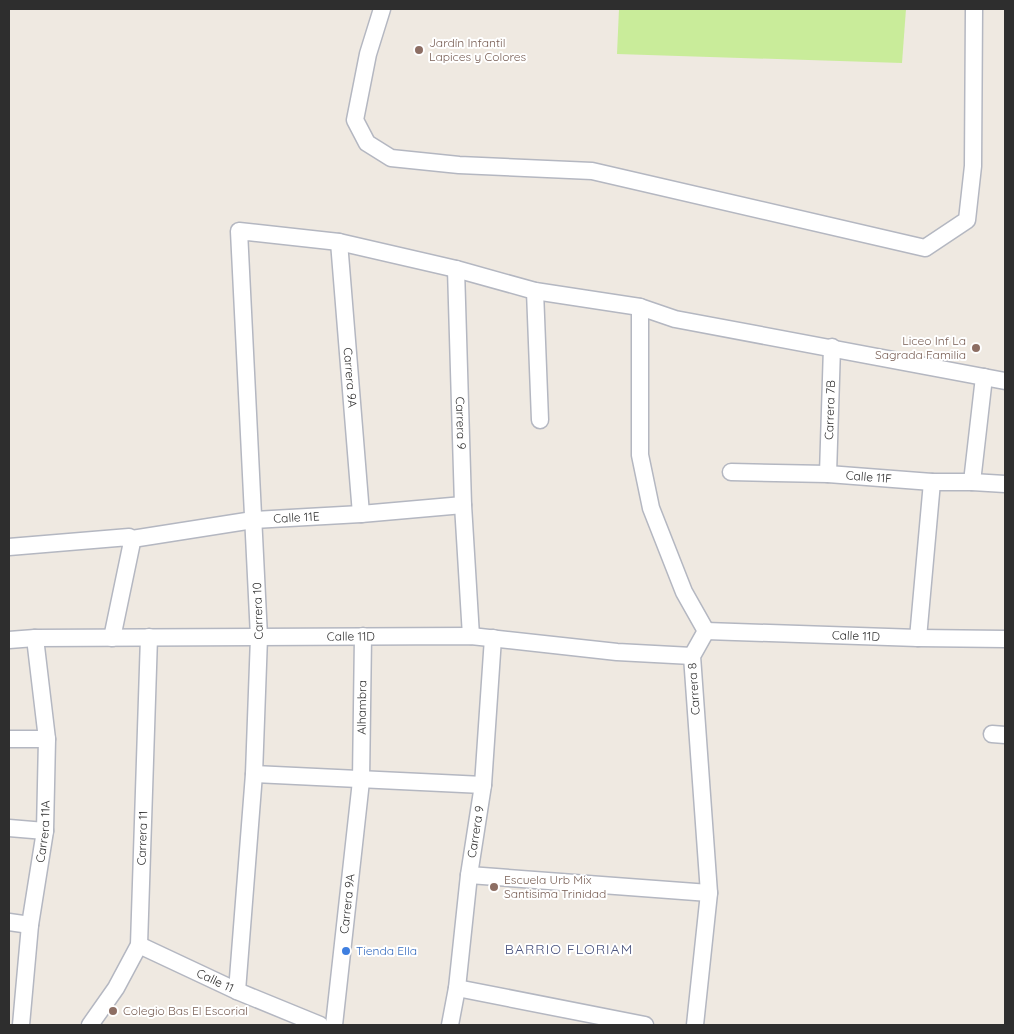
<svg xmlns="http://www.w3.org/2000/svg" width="1014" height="1034" font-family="Quicksand,sans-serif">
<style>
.pitch{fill:#c9ec9a}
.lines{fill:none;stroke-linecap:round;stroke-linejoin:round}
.street-casing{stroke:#b4b7c1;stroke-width:19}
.street{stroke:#fff;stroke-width:16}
.education-dot{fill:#8d6e63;stroke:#fff;stroke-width:2}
.shop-dot{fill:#3f7fe0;stroke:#fff;stroke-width:2}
.labels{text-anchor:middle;stroke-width:4;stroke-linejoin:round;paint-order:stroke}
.education-label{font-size:12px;fill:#785e54;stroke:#fff;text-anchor:start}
.street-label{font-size:12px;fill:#2e2e2e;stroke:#fff}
.shop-label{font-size:12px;fill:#366cbe;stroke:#fff;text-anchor:start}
.neighbourhood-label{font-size:14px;letter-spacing:1px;fill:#4d5680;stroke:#fff}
</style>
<rect width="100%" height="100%" fill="#efe9e1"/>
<path class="pitch" d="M619 9H906L902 63 617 54Z"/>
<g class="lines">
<defs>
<g id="street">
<path d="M382 9 368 54 355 120 367 143 391 158 459 165 592 171 925 248 967 220 973 166 974 9"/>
<path id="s1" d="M339 242 361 514"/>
<path id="s2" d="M456 269 463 505 471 636"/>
<path d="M535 291 540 420"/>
<path d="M640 307V455L651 508 684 592 706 631"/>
<path id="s3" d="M731 472 828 474 932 482H972L1005 484"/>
<path id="s4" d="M828 474 832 347"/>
<path d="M972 482 984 377"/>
<path id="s5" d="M132 539 253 520 361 514 463 505"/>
<path d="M9 547 129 537 132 542 112 638"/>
<path id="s6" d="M706 631 918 638 1005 639"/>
<path d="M918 638 932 482"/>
<path id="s7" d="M9 640 35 638 471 636 617 652 692 656"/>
<path d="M992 734 1005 735"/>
<path d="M9 739H47"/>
<path d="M254 774 483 785"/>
<path d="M9 828 45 831"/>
<path d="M469 875 709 893"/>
<path d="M9 922 30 925"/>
<path id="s8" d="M139 945 237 991 320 1025"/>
<path d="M457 988 645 1025"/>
<path d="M237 991 254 774 259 637 239 231 339 242 456 269 535 291 640 307 675 319 1005 381"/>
<path id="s9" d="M21 1025 30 925 45 831 47 739 35 638"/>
<path id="s10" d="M90 1025 116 988 139 945 149 637"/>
<path id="s11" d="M334 1025 361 781 363 636"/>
<path id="s12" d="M450 1025 457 988 469 875 483 785 493 638"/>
<path d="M695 1025 709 893 692 656 706 631"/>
</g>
</defs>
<use href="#street" class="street-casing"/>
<use href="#street" class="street"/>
</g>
<g class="education-dot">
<circle cx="419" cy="50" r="5"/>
<circle cx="976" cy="348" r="5"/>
<circle cx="494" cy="887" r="5"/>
<circle cx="113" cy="1011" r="5"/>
</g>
<circle class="shop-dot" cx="346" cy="951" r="5"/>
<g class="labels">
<g class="education-label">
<text x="429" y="47">Jardín Infantil<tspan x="429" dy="14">Lapices y Colores</tspan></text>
<text x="966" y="345" text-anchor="end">Liceo Inf La<tspan x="966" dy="14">Sagrada Familia</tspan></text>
<text x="504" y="884">Escuela Urb Mix<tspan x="504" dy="14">Santisima Trinidad</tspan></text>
<text x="123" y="1015">Colegio Bas El Escorial</text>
</g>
<g class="street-label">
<text dy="4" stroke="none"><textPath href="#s1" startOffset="136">Carrera 9A</textPath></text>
<text dy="4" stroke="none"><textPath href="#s4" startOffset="64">Carrera 7B</textPath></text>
<text dy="4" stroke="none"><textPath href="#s2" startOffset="154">Carrera 9</textPath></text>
<text dy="4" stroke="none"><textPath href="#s3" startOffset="138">Calle 11F</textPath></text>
<text dy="4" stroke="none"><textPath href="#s5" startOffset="166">Calle 11E</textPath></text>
<text transform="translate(258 611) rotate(-92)" y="4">Carrera 10</text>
<text dy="4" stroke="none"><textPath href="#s7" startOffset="342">Calle 11D</textPath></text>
<text dy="4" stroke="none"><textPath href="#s6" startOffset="150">Calle 11D</textPath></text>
<text transform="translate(694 689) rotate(-94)" y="4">Carrera 8</text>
<text dy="4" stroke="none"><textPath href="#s11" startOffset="319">Alhambra</textPath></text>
<text dy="4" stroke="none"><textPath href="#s9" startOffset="195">Carrera 11A</textPath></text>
<text dy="4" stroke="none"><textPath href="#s12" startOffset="195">Carrera 9</textPath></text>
<text dy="4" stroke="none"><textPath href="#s10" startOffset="201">Carrera 11</textPath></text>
<text dy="4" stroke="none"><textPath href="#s11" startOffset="122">Carrera 9A</textPath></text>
<text dy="4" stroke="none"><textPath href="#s8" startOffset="84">Calle 11</textPath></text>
</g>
<g class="shop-label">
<text x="356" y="955">Tienda Ella</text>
</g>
<g class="neighbourhood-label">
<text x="569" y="954">BARRIO FLORIAM</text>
</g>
</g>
<rect width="1014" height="1034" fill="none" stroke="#2e2e2e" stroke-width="20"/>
</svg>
